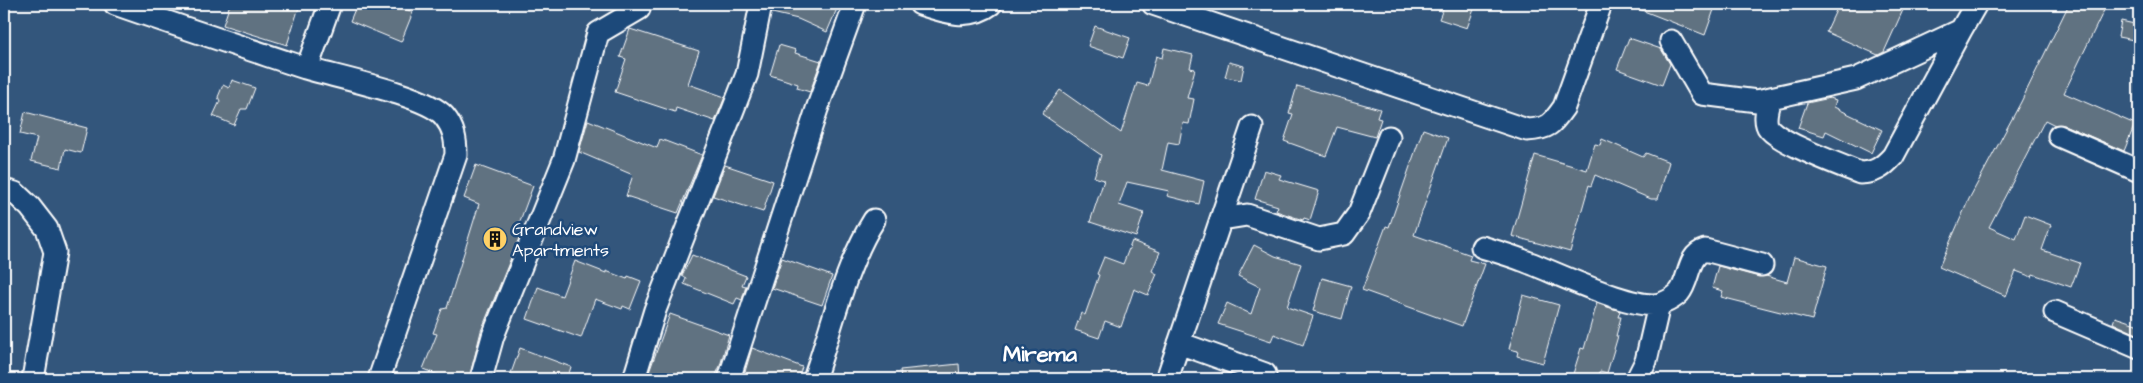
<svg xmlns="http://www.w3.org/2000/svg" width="2143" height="383" font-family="'Architects Daughter',sans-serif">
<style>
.building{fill:#617281;stroke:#fff}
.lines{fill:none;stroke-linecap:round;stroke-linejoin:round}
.minor-casing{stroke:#fff;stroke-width:25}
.minor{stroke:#1f4a7a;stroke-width:21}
.labels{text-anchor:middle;stroke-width:5;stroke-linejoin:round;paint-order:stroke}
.poi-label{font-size:18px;fill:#fff;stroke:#1f4a7a;text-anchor:start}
.district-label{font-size:22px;font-weight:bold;fill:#fff;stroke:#1f4a7a}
</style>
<rect width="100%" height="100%" fill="#33567c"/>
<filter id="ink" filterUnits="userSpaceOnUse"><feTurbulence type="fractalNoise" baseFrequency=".02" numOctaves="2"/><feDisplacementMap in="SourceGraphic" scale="10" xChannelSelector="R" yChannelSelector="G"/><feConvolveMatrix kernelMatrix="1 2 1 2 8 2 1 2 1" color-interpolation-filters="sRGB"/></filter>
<g filter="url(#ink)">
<path class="building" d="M230 4H300L287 45 223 25Z
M357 4H392L413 12 401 42 350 21Z
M773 4H839L827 32 798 19 772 13Z
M1445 4H1476L1467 28 1439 19Z
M1626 4H1716L1705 35Z
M1839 4H1889L1903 10 1884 52 1878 55 1826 32Z
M2069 4H2107L2064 93 2135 124 2124 151 2064 125H2055L2045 120 1989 227 2016 239 2025 215 2051 225 2042 250 2080 263 2071 287 2033 274 2032 277 2016 271 2006 296 1939 267 1969 199 2021 102Z
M2121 21 2139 25V41L2118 37Z
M1095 26 1130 38 1123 58 1088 46Z
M630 29 699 51 688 84 725 97 715 121 676 108 675 112 615 92 626 59 620 57Z
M1629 38 1661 49 1670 64 1662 85 1617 69Z
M779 45 796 50 795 53 821 61 810 92 797 88 798 84 770 75Z
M1164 48 1193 55 1190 68 1195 69 1187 98 1194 99 1189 124 1183 123 1179 144 1168 142 1162 170 1204 181 1199 204 1167 196 1169 191 1127 182 1119 205 1144 213 1136 237 1090 222 1104 180 1094 177 1101 155 1042 114 1060 90 1121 133 1137 83 1148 86 1156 56 1162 58Z
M1229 62 1244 66 1241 80 1225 77Z
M232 80 255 88 247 109H241L234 125 213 116 220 101 218 97 223 85 229 88Z
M1297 86 1380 109 1377 118 1381 119 1375 137 1337 127 1326 156 1284 141 1293 114 1289 113Z
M1830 98 1836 100 1834 107 1882 130 1871 153 1826 131 1824 136 1798 128 1807 103Z
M25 112 87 128 81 153 65 149 61 168 31 161 37 138 20 134Z
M588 120 657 148 660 139 702 155 678 213 626 196 633 175 579 152Z
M1423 129 1448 138 1414 235 1471 255 1469 260 1485 264 1462 326 1362 290 1386 226 1389 227Z
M1602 139 1643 157 1646 153 1669 162 1658 199H1651L1595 175 1591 186 1589 185 1570 252 1512 236 1535 155 1587 170 1595 144 1600 145Z
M476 165 533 186 517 229 522 231 481 331 469 379H448L423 369 437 334 433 333 442 309 447 308 479 204 464 198Z
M725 165 773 181 763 212 713 196Z
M1264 170 1281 175 1279 179 1319 191 1310 220 1304 218 1303 220 1276 211 1278 206 1255 199Z
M1132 241 1160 252 1152 271 1157 274 1148 295 1134 289 1121 327 1105 321 1099 338 1075 330 1081 313 1085 315 1099 275 1097 274 1104 257 1123 264Z
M1254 245 1275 256 1301 264 1287 307 1313 316 1303 345 1274 334 1271 341 1218 324 1227 303 1251 314 1260 287 1238 276Z
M692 255 746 276 742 285 746 286 742 300 737 298 734 304 684 284 686 278 682 276Z
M1794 257 1827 266 1812 320 1721 297 1723 291 1712 288 1718 266 1759 277 1766 276 1787 282Z
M782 258 832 276 822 305 772 288Z
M575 261 606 273V271L627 279 628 276 641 281 630 309 623 306 622 309 595 299 581 338 527 319 538 287 562 296Z
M1322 278 1351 286 1342 319 1313 311Z
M1523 295 1559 305 1543 363 1517 356 1518 351 1509 349Z
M1597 303 1620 311 1618 317H1621L1616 336H1618L1607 373 1600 371 1598 379H1591L1573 374 1581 348 1584 349Z
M670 314 729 335 720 366 714 379H660L648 375Z
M2115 317 2139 325V335L2113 323Z
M520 348 571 367 567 379H509Z
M752 348 802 367 798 379H756L744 375Z
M959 364 960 379H901L900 370Z"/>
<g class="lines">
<defs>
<path id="minor" d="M115 4C178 26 242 47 305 68 335 77 426 95 444 116 454 128 456 140 456 155L379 379
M920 4C944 12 969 21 991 4
M1153 4 1527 130C1549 129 1552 124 1564 107L1601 4
M1671 41 1702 94 1757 101 1856 79 1961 30 1976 4
M307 68 330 4
M1770 98C1768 107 1764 116 1767 125 1771 140 1843 166 1860 173 1875 173 1883 167 1893 156L1961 30
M2059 136 2139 171
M4 190 15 193 30 207 47 229 55 252 33 379
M1222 219 1247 215 1319 239 1344 234 1359 213 1389 137
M1482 247C1495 251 1509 255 1522 260 1549 269 1638 314 1663 303 1668 301 1674 298 1679 293 1690 280 1687 255 1705 250L1762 265
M2055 312 2139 348
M1179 343 1265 374
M481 379 493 336 564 160 598 33 639 9 640 4
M634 379 655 310 747 74 761 4
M729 379 817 109 855 4
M814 379C832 327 845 266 874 220
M1167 379 1252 127
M1637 379 1646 361 1659 305"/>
</defs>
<use href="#minor" class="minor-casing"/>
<use href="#minor" class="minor"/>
</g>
</g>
<defs>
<symbol id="building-disc" viewBox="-11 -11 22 22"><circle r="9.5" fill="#ffd166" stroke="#1f4a7a"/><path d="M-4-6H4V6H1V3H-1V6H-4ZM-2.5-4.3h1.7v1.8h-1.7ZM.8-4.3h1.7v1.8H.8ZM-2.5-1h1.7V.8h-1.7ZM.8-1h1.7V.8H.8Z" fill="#111"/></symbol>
</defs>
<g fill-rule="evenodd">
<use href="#building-disc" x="481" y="225" width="28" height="28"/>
</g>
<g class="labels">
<g class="poi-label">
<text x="512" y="235">Grandview<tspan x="512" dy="21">Apartments</tspan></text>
</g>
<g class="district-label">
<text x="1040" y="361">Mirema</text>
</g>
</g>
<rect width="2143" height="383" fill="none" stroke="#1f4a7a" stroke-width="20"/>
<rect x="10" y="10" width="2123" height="363" fill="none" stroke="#fff" stroke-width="2" filter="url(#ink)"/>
</svg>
